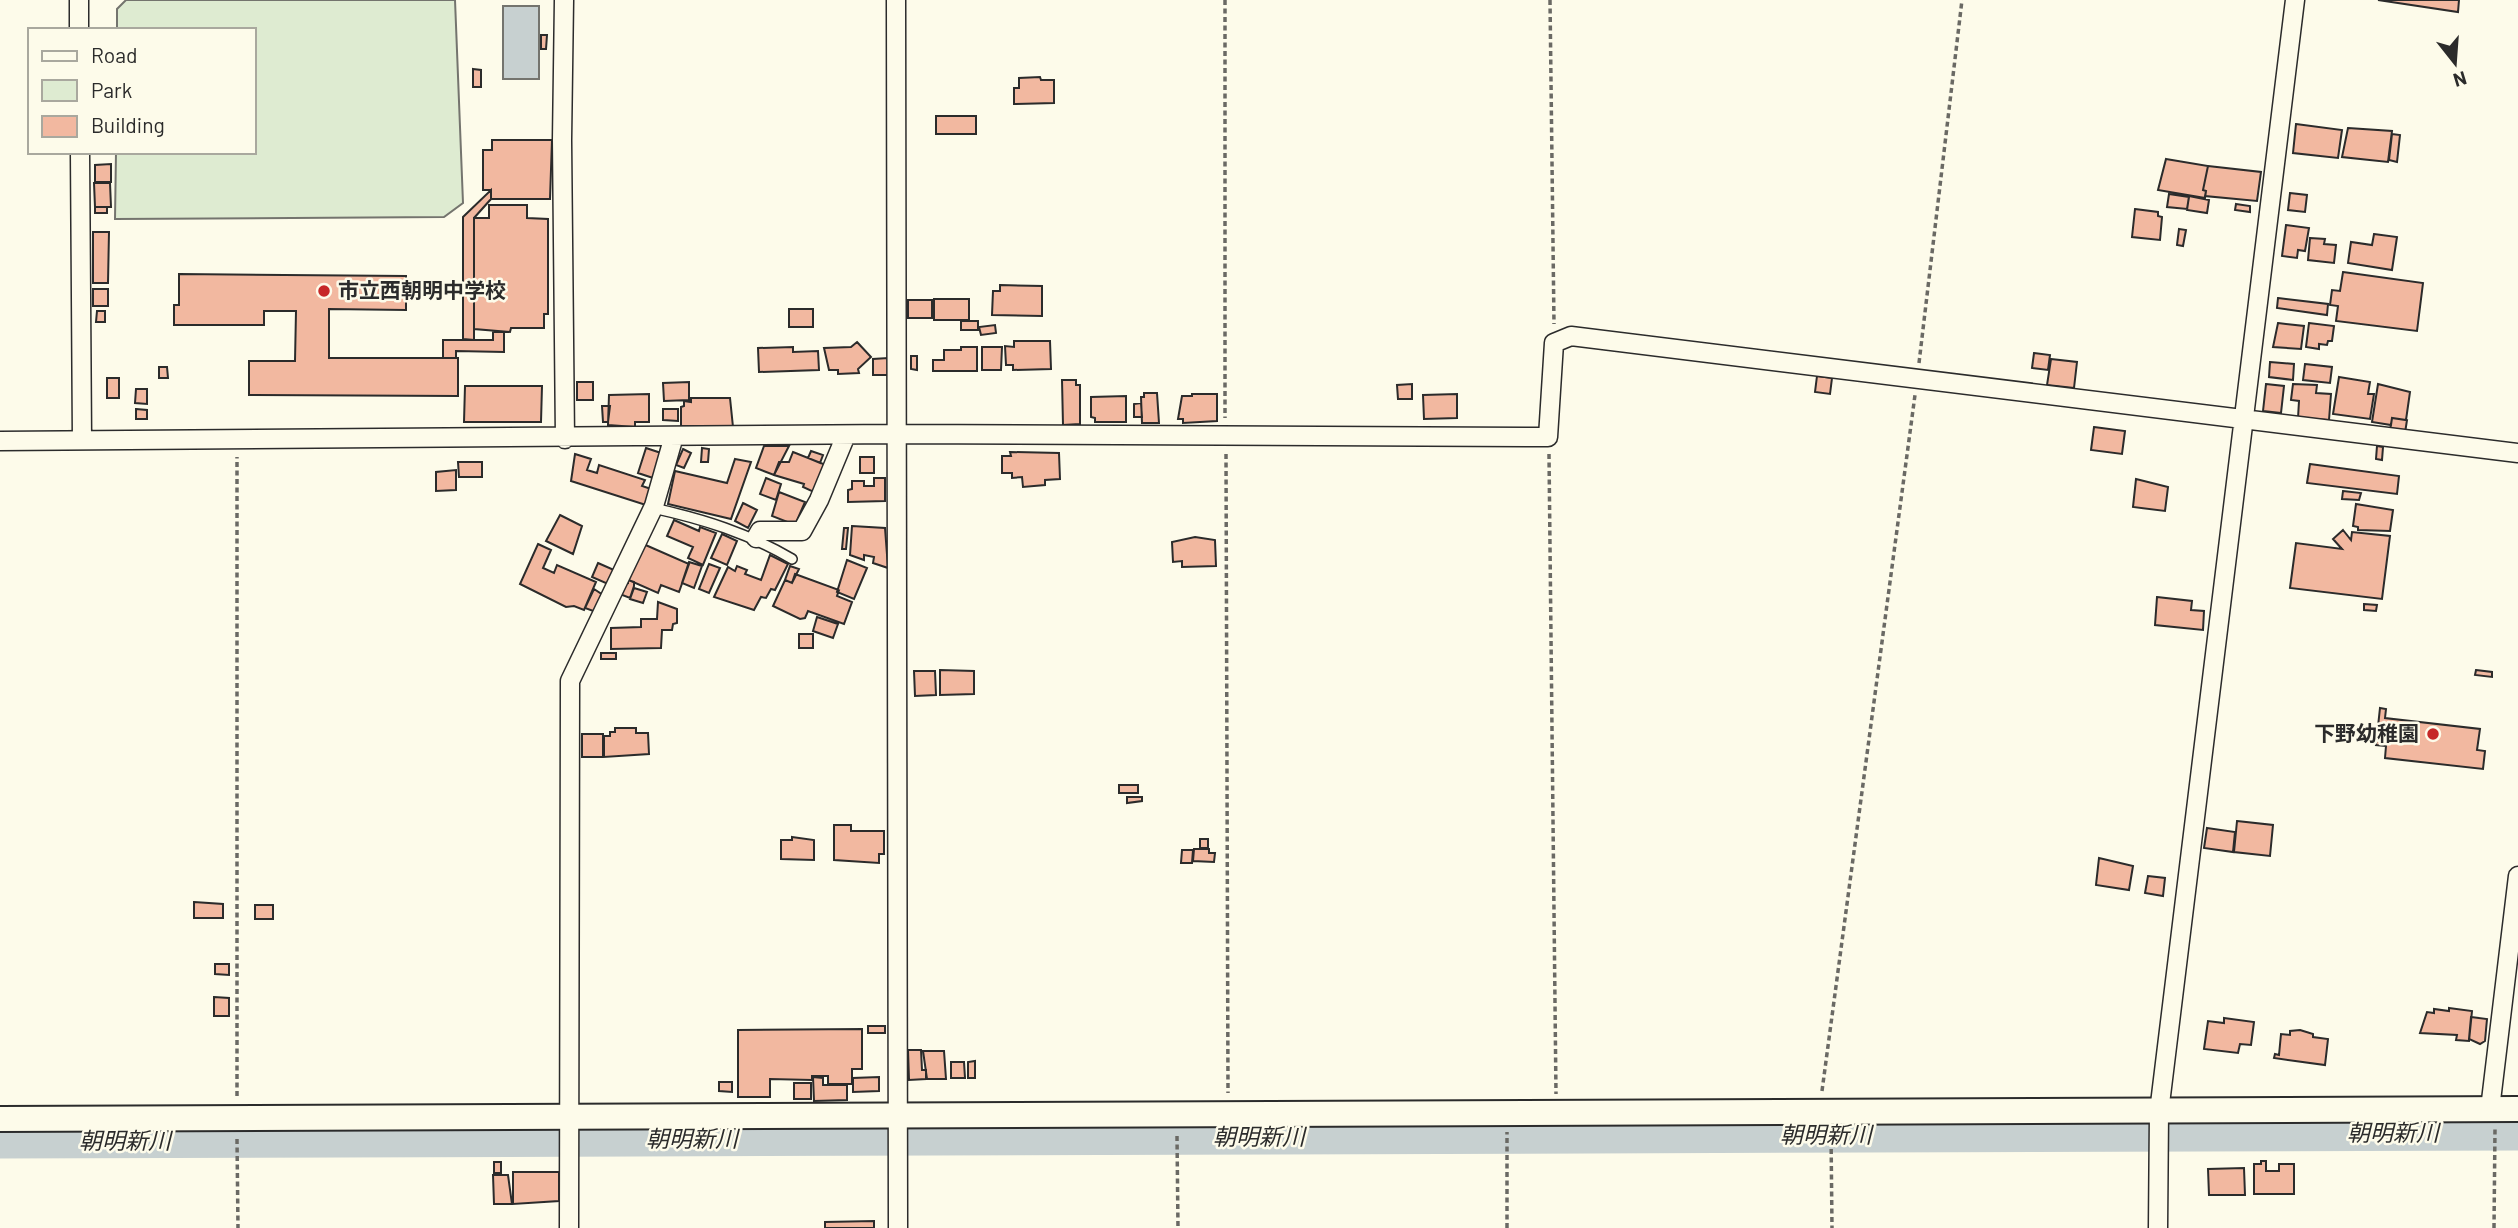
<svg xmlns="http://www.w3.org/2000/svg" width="2518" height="1228" font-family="Barlow,'Noto Sans JP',sans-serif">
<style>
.green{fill:#deebd1;stroke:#74746e;stroke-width:2}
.water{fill:#c7d0d0;stroke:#74746e;stroke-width:2}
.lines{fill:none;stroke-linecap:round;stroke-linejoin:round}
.river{stroke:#c7d0d0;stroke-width:35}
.building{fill:#f2b8a0;stroke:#2b2b2b;stroke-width:2}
.lane-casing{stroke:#2b2b2b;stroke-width:12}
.street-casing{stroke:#2b2b2b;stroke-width:21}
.secondary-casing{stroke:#2b2b2b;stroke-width:28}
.path{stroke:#6a6964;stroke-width:3.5;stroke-dasharray:5 3.5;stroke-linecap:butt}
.lane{stroke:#fdfbea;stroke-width:9}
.street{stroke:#fdfbea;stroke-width:18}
.secondary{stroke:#fdfbea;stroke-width:24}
.poi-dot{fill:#c62828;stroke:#fdfbea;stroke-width:2.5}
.labels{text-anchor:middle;stroke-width:5;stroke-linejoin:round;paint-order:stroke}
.poi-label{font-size:21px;font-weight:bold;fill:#2b2b2b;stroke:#fdfbea;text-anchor:start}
.water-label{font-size:23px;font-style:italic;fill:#2b2b2b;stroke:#fdfbea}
</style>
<rect width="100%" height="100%" fill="#fdfbea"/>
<path class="green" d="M126 0H455L463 203 444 217 115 219 116 152H254V30H117V9Z"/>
<path class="water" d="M503 6H539V79H503Z"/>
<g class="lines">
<path class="river" d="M0 1141 2518 1133"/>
</g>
<path class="building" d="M2378 0H2459L2458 12Z
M541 35H547L546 49H541Z
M473 69 481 70V87H473Z
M1040 77 1041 80H1054V103L1014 104V88H1019V78Z
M936 116H976V134H936Z
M2296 124 2342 130 2338 158 2293 153Z
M2348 128 2392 131 2388 162 2342 157Z
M2392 134 2400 135 2397 162 2389 160Z
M492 140H552L550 199H491V190H483V150H492Z
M2166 159 2208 166 2203 190 2206 191 2205 198 2158 190Z
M111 164V182H95V165Z
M2208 166 2261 172 2257 201 2205 196 2206 191 2203 190Z
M94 183H110L111 207H95Z
M491 190V199L474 218V340L463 339V217Z
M2290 193 2307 195 2305 212 2288 210Z
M2169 194 2189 197 2187 209 2167 207Z
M2189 196 2209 200 2207 213 2187 210Z
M2236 204 2250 206V212L2235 210Z
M489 205H527V218L548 219V314H544V328H511L510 332 474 329V218H489Z
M95 207H107V213H95Z
M2135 209 2158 212V216L2162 217 2160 240 2132 237Z
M2286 225 2309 228 2305 251 2298 250 2297 258 2282 256Z
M2179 229 2186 230 2183 246 2177 245Z
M93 232H109L108 283H93Z
M2374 234 2397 237 2392 270 2348 263 2351 242 2372 245Z
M2310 238 2325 239 2324 244 2336 245 2334 263 2308 260Z
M2343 272 2423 283 2417 331 2336 321 2338 306 2330 305 2332 290 2340 291Z
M179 274 406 276V310L329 309V358H458V396L249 395V361H295L296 311H264V325H174V305H179Z
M1000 285 1042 286V316L992 315 993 291H1000Z
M93 289H108V306H93Z
M2278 298 2328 304 2327 315 2277 308Z
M934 299H969V320H934Z
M908 300H932V318H908Z
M789 309H813V327H789Z
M97 311H105V322H96Z
M961 321H978V330H961Z
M2278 323 2304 326 2301 349 2273 347Z
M2309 323 2334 326 2332 341H2328L2327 345 2319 344V349L2306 347Z
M995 325 996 333 981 335 979 327Z
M493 332H504V352L456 351V358H443V340H493Z
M1014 341H1050L1051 369 1013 370V365H1006L1005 346 1014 347Z
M857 342 871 357 858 369 859 373 838 374V370H829L824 348 851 347Z
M793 347V352L818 351 819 370 759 372 758 348Z
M961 347H977V371H933V360H944V350H961Z
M982 347H1002L1001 370H982Z
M2034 353 2050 355 2048 370 2032 368Z
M911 356H917V370L911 369Z
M888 358 889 375H873V359Z
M2051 359 2077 362 2074 388 2047 385Z
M2270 362 2294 364 2293 380 2269 377Z
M2305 364 2332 367 2330 383 2303 380Z
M159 367H167L168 378H159Z
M1817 376 1832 378 1830 394 1815 392Z
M2339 377 2370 382 2368 394H2374L2370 419 2333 414Z
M107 378H119V398H107Z
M1062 380H1076V385H1080V424L1063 425Z
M577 382H593V400H577Z
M689 382V400L664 401 663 383Z
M1412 384V399H1398L1397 385Z
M2266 384 2284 386 2281 413 2263 411Z
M2293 384 2317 385 2316 393 2331 394 2329 420 2298 418 2299 401 2291 400Z
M2378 384 2410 392 2406 420 2392 418 2391 425 2372 422Z
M465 386H542L541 422H464Z
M136 389H147V404L135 403Z
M1144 393H1157L1159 423H1142L1141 397H1144Z
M649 394V422H635V427L608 425 609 395Z
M1192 394H1217V421L1183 423V419H1178L1182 396H1192Z
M1457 394V418L1424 419 1423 395Z
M1126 396V422H1095V418L1091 417V397Z
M691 398H730L733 427 681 426V407L684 406V401L691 402Z
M1141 403 1142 417H1134V404Z
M602 406H610L608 422H603Z
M136 409 147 410V419H136Z
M663 409H678V421L663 420Z
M2392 418 2407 420 2405 433 2390 430Z
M2094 427 2125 431 2122 454 2091 450Z
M764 446H789L774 475 756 468Z
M2377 446 2383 447 2382 460 2376 459Z
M646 448 664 454 656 479 638 473Z
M702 448 709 449 708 462H701Z
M683 449 691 453 684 468 676 465Z
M811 451 823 455 820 463 808 458Z
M793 452 826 465 816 493 803 487 804 484 774 475 779 462H789Z
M1010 452 1059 453 1060 479 1045 480V485L1023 487 1022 477 1012 478V473H1002V456H1011Z
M575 454 591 459 587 470 597 473 599 465 645 480 642 486 654 490 649 506 571 481Z
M860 457H874V473H860Z
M735 459 751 462 731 519 668 504 675 471 727 483Z
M458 462H482V477H459Z
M2310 464 2399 476 2397 494 2307 483Z
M456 470V490L436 491V472Z
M766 478 781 484 776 500 760 494Z
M874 478H885V501L848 502V490L852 489V481H864V486H874Z
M2136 479 2168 487 2165 511 2133 507Z
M2343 491 2361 493 2359 500 2342 499Z
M779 492 805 502 795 525 772 516Z
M743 503 757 510 748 528 735 521Z
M2356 504 2393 510 2390 531 2358 530V527L2353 526Z
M560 515 582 526 573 554 546 541Z
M674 520 699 531 700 527 716 533 703 565 688 558 693 547 667 536Z
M852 526 885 528 888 568 873 563 874 557 864 555V560L850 555Z
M844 528H848L846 549H842Z
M2343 530 2351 540 2352 532 2390 536 2382 599 2290 588 2296 543 2342 549 2333 539Z
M722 534 737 541 727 565 711 558Z
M1195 537 1215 540 1216 566 1182 567V561L1173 562 1172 542Z
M641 543 689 564 679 592 661 585 658 593 624 578Z
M538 544 551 550 543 568 554 573 557 565 596 582 584 610 574 606 566 607 520 584Z
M770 555 788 564 775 590 771 589 766 598 761 597 754 610 714 597 728 567 735 571 737 566 747 570 745 574 761 580Z
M847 560 867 568 854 599 837 592Z
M689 562 702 566 694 588 682 583Z
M598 563 614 570 608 584 592 577Z
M709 564 720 568 709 593 699 589Z
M790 566 799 569 792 583 785 580Z
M795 574 839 590 837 596 852 602 844 624 808 611 805 618 800 619 773 606 785 580 792 583Z
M628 580 634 582V586L630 598 617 593 621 581 628 583Z
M634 588 647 592 643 603 630 599Z
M594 589 603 595 596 612 585 608Z
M2157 597 2192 601 2191 610 2204 611 2203 630 2155 625Z
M658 602 677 609V623L673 624 672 630H662L661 648 611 649V628L641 627V619H657Z
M2364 604 2377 605 2376 611 2364 610Z
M817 617 838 624 833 638 813 631Z
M799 634H813V648H799Z
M601 653H616V659H601Z
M940 670 974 671V694L940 695Z
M2476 670 2492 672V677L2475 675Z
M914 671H935L936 695 915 696Z
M2380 708 2386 709 2385 718 2480 729 2477 750 2485 751 2483 769 2385 758 2386 746 2376 745Z
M615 728H636V733H648L649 754 604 757V736H610V732H615Z
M582 734H603V757H582Z
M1119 785H1138V793H1119Z
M1127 797H1142V801L1127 803Z
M2237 821 2273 825 2270 856 2234 852Z
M834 825H851V831H884V854H879V863L834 860Z
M2207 828 2235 832 2233 852 2204 848Z
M792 837 814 840V860L781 859V840H792Z
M1200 839H1208V848H1200Z
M1194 849H1209V853H1215L1214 862 1193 861Z
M1182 850H1193L1192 863H1181Z
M2099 858 2133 866 2129 890 2096 885Z
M2148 876 2165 878 2163 896 2145 893Z
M194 902 223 904V918H194Z
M255 905H273V919H255Z
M215 964H229V975L215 974Z
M214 997 229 998V1016H214Z
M2449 1008 2472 1011 2469 1041 2456 1040 2457 1035 2420 1033 2427 1012 2434 1013V1009L2449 1011Z
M2471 1017 2487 1019 2485 1041 2480 1044 2469 1039Z
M2224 1018 2254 1022 2251 1045 2240 1044 2238 1053 2204 1049 2208 1021 2224 1023Z
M868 1026H885V1033H868Z
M862 1029V1069H852V1084H828V1076H812V1080L770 1079V1097H738V1030Z
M2300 1030 2313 1034V1037L2328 1039 2325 1065 2274 1058 2275 1054 2279 1055 2281 1034 2290 1035V1031Z
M908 1050H921L922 1070H926V1079L909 1080Z
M923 1051H944L946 1079H927Z
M975 1061V1078H968V1062Z
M951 1062H964L965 1078H951Z
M813 1077 823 1078V1085H847V1100L814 1101Z
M879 1077V1091L853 1092V1078Z
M719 1082H732V1092L719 1091Z
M794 1083H811V1099H794Z
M2261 1161H2266V1171H2279V1164H2294V1194H2254V1164H2261Z
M494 1162H501V1173H494Z
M2244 1168 2245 1195H2209L2208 1169Z
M513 1172H559V1201L513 1204Z
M493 1175H508L512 1204H494Z
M874 1221V1228H825V1222Z"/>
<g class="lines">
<defs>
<path id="lane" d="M653 508C703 519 748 533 792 559"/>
<path id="street" d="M79 0V30
M564 0 562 140 565 439
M896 0 898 1228
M80 152 82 440
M0 441 898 434 1548 437 1554 343 1571 336 2518 453
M756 538 760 531H802L819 500 846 435
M2490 1109 2518 876
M569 1228 570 681 654 506 674 436
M2158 1228 2159 1112 2295 0"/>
<path id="secondary" d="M0 1119 2518 1109"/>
</defs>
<use href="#lane" class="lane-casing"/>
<use href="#street" class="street-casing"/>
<use href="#secondary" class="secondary-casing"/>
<path class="path" d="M1225 0V418
M1550 0 1554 324
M1919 363 1962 0
M1226 454 1228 1093
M1549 454 1556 1094
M1822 1091 1915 395
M237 1096V457
M1831 1132 1832 1228
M1177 1136 1178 1228
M237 1139 238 1228
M1507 1228V1132
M2494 1228 2495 1129"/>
<use href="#lane" class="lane"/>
<use href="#street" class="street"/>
<use href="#secondary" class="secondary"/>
</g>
<g class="poi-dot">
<circle cx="324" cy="291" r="7"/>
<circle cx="2433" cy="734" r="7"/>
</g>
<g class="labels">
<g class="poi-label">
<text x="338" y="298">市立西朝明中学校</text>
<text x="2419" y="741" text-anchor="end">下野幼稚園</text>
</g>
<g class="water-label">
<text x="2393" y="1141">朝明新川</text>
<text x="1826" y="1143">朝明新川</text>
<text x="1259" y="1145">朝明新川</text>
<text x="692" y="1147">朝明新川</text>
<text x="125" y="1149">朝明新川</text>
</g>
</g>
<rect x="28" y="28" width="228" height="126" fill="#fdfbea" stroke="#a9a89e" stroke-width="2"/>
<rect x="42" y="51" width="35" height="10" fill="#fdfbea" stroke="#a9a89e" stroke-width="2"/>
<text x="91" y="63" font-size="21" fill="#2b2b2b">Road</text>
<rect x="42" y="80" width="35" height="21" fill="#deebd1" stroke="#a9a89e" stroke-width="2"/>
<text x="91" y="98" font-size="21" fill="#2b2b2b">Park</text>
<rect x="42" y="116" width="35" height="21" fill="#f2b8a0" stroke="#a9a89e" stroke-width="2"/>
<text x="91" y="133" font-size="21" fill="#2b2b2b">Building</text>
<g transform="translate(2455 63) rotate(163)" stroke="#fdfbea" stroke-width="5" paint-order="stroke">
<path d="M0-5L12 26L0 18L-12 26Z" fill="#2b2b2b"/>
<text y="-10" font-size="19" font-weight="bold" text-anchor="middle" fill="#2b2b2b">N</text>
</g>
</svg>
